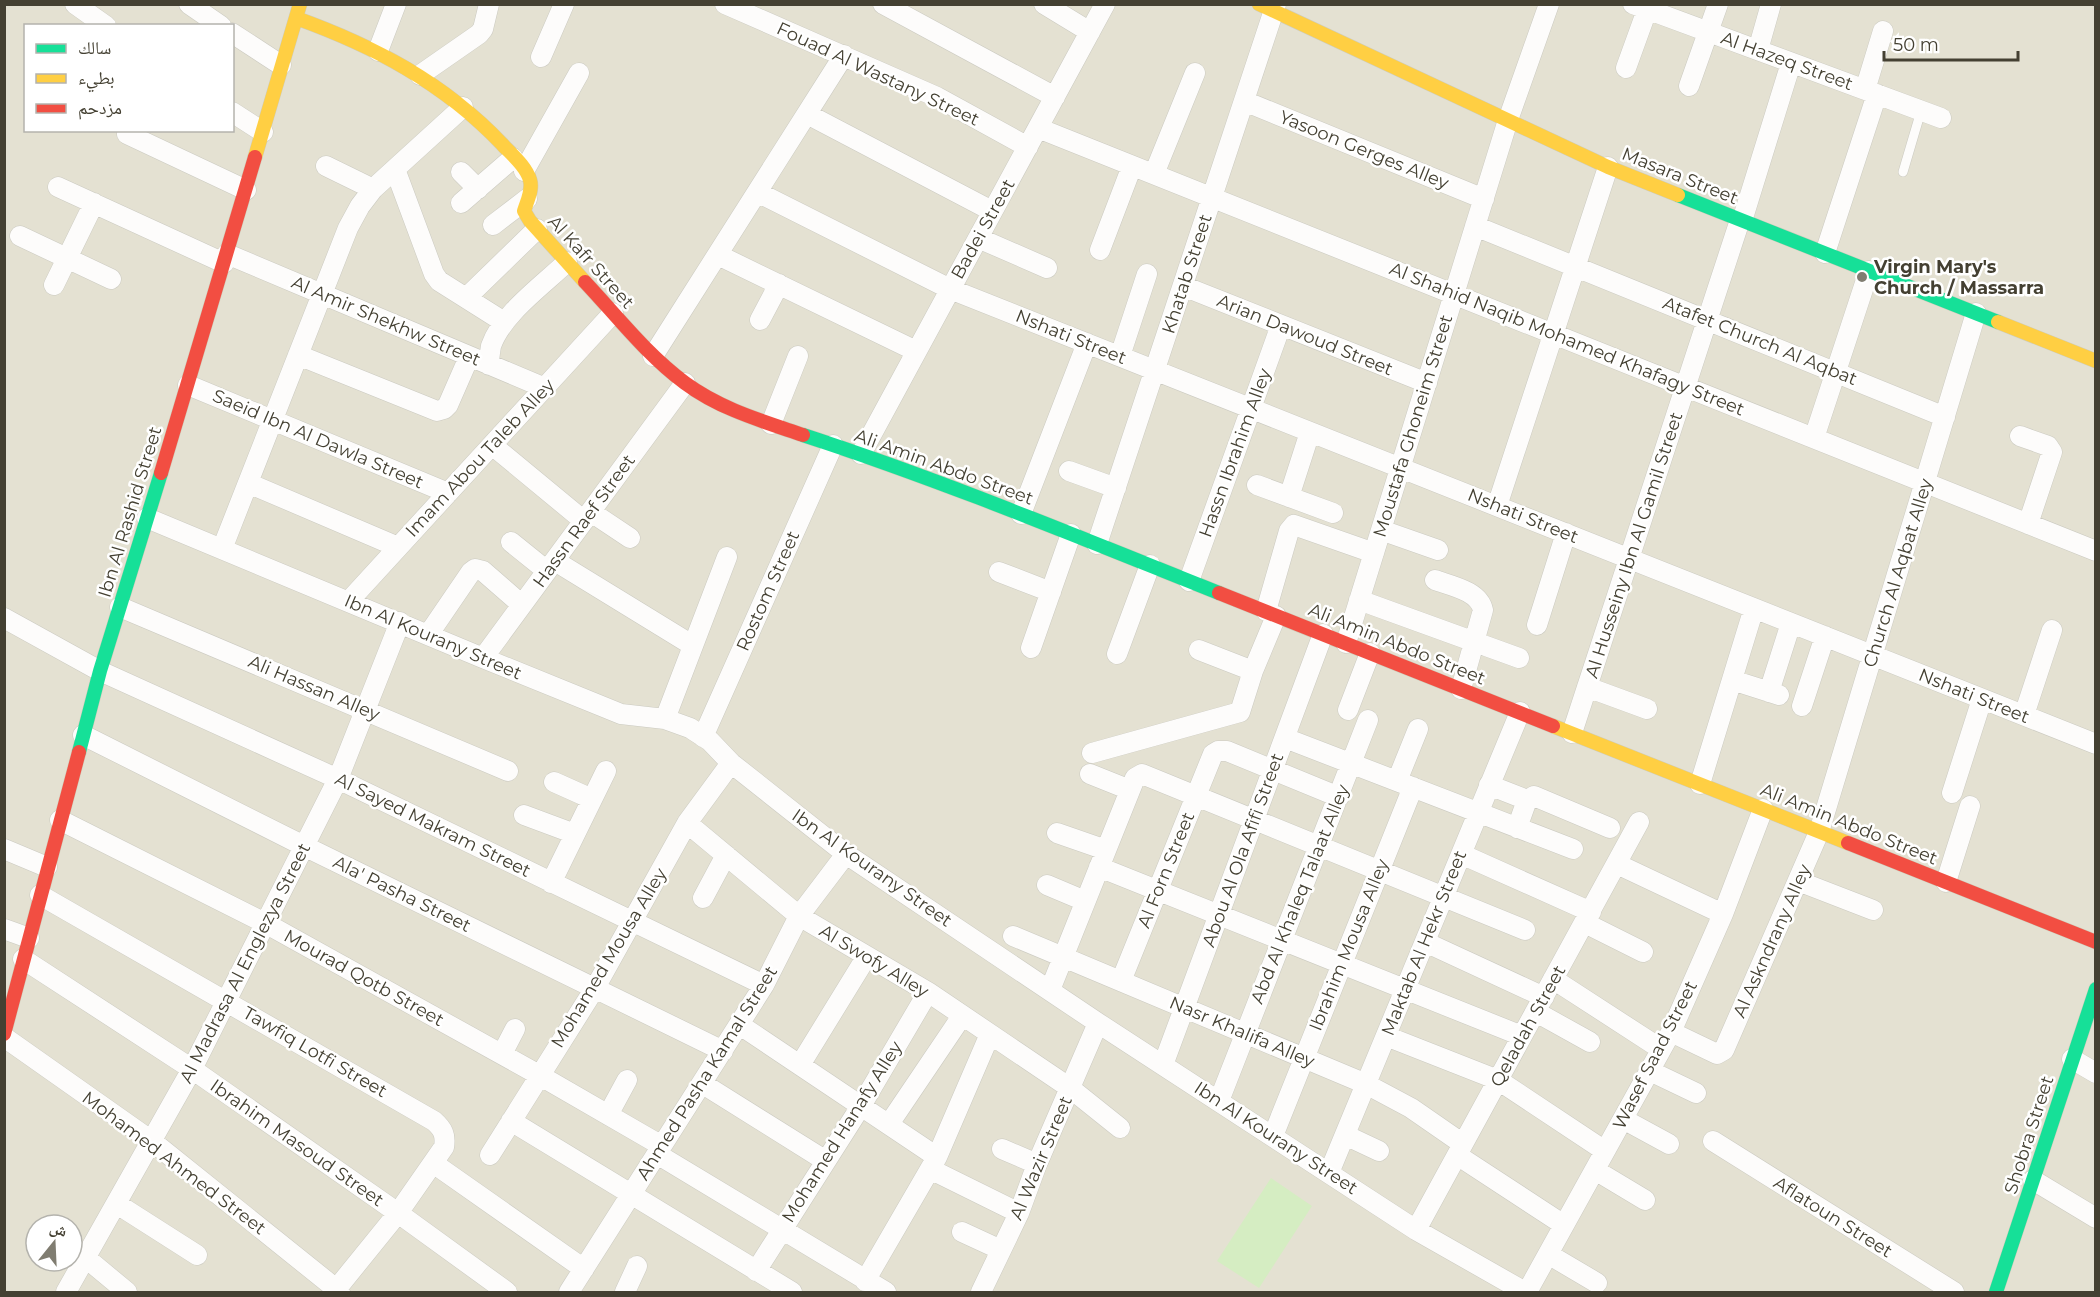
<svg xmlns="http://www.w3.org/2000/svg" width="2100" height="1297" font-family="Montserrat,'Noto Naskh Arabic',sans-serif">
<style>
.residential{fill:#e4e1d2;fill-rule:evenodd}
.green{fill:#d5edc2}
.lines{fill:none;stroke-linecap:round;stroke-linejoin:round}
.lane-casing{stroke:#cbcac1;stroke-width:10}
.street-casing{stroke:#cbcac1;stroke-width:21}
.fast-casing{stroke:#cfcdbb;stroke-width:15}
.slow-casing{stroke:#cfcdbb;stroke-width:15}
.jam-casing{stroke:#cfcdbb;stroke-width:15}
.lane{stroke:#fdfcfb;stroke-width:9}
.street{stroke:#fdfcfb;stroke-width:20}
.fast{stroke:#16e098;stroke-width:14}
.slow{stroke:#ffcf43;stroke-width:14}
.jam{stroke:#f24e42;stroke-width:14}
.poi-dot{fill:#807d71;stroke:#fff;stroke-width:2}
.labels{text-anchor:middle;stroke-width:5;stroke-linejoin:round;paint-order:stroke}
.street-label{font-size:18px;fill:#444032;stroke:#fff}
.poi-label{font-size:18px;font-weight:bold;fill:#444032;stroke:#fff;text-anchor:start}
</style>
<rect width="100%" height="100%" fill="#efeee5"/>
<path class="residential" d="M5 5H2095V1292H5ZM26 26H232V130H26ZM36 1225H72V1261H36Z"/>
<path class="green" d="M1271 1178 1312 1206 1259 1288 1217 1261Z"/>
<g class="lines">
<defs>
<path id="lane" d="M1903 172 1921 111"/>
<path id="street" d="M75 4 106 26
M189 4 221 26
M725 4 937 97 1028 147
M883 4 1055 97
M1044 4 1090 32
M1633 4 1941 118
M232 33 281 65
M1758 50 1771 4
M378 51 396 4
M541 57 564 4
M1626 68 1647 10
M420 75 479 34 483 29 489 4
M1689 86 1718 4
M1865 90 1883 31
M1244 101 1484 199
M232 112 263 132
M807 114 992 211
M1038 128 2096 551
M127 134 246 190
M326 166 373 189
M395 169 434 274 439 281 504 322
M524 171 579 73
M461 172 478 189
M1154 174 1195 73
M58 187 224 263
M757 192 950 289 2096 744
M461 203 513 158
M1742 221 1791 63
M493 225 527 199
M1475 226 1945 417
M20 236 111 279
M978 238 1047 268
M1100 250 1132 166
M1825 253 1877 94
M227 254 545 388
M718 255 916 351
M54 285 94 203
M1183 286 1427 383
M466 298 537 229
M760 320 779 284
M298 355 437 411 444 409 448 405 469 357
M653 356 844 55
M1120 356 1147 274
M489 365C489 359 490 352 491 346 502 314 543 285 567 262
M188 385 448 493
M771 424 798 356
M2020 436 2048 446 2052 452 2028 524
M1814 438 1869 271
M492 445 584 521
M861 454 1105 4
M1069 471 1116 488
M248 483 398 547
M1257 485 1333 513
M1289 497 1310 432
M1497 506 1608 167
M591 512 630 538
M1021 514 1087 343
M147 518 483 658 621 714 665 719 690 728 710 741 731 763 846 854 1098 1023 1416 1230 1525 1292
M1381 530 1438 550
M511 542 547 571
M1097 544 1276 4
M222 549 348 228 360 206 373 189 463 107
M555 561 692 645
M999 572 1051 592
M1435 580C1452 586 1479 591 1483 610L1461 689
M1189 581 1281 325
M1359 600 1519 658
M348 602 613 313
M120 607 508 771
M1266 611 1289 531 1294 525 1374 553
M4 618 100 671 338 779 764 985
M1537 625 1566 533
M428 635 471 572 475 569 483 571 522 605
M1346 643 1508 120 1549 4
M1031 648 1071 534
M1199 650 1253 671
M1117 654 1150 565
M483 658 685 383
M1732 680 1779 695
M1587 687 1647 709
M1769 692 1791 623
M1802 706 1825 636
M1348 710 1370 653
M2024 715 2052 630
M665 719 727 557
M1572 733 1740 220
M83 735 304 846 723 1051
M703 737 833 445
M1285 738 1573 849
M1092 753 1240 712 1253 671 1276 616
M1090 774 1130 790
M1397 781 1418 729
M554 782 592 799
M1700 784 1754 608
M1489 785 1527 800
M1952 793 1982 699
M524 815 575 834
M60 820 265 923 539 1075 662 1146
M687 823 799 916 928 992 1070 1088 1120 1128
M1517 828 1527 800 1534 796 1610 828
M1057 833 1106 850
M4 849 47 867
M1461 854 1591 912
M1617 864 1723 914
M1099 867 1522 1036
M1798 881 1873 910
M1946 882 1970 806
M551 883 606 771
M1047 885 1085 901
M40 895 434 1121C443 1129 446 1135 444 1147L398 1213 334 1292
M703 898 726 855
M1585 923 1643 952
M4 929 29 938
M1013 936 1366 1084 1411 1108 1463 1144
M1425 942 1544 997
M23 959 192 1069 398 1213 507 1292
M1553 979 1661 1049
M1121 981 1213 754 1218 751H1227L1339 797
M1050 990 1135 778 1142 774 1525 930
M1536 1012 1590 1042
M740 1025 937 1157
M1671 1032 1717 1054 1724 1050 1819 832 1976 313
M1386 1036 1498 1080 1605 1151
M4 1037 153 1142 340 1292
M502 1054 515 1029
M2072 1059 2096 1073
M800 1065 867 956
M1163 1065 1323 634
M1650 1071 1696 1093
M703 1084 826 1161
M1219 1101 1368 720
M608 1115 627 1080
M1623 1119 1669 1144
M511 1121 792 1292
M889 1124 962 1016
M1345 1135 1379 1151
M1273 1136 1413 787
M1713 1141 1954 1292
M1002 1149 1037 1164
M657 1154 886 1292
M490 1155 595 988 687 823 731 763
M1457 1155 1564 1225
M433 1163 584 1269
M930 1169 1019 1213
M1595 1170 1645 1200
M1329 1173 1520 712
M2033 1180 2096 1218
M117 1204 197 1255
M1416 1230 1639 822
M962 1232 1001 1250
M1548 1254 1597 1283
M86 1258 127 1292
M756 1271 861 1106 928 992
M865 1281 937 1157 990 1034
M66 1292 192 1069 338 779 400 622
M569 1292 764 985 799 916 846 854
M625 1292 637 1266
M981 1292 1019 1213 1037 1164 1098 1023
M1527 1292 1671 1032 1723 914 1763 809"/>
<path id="fast" d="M1678 195 1998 322
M803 435C944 481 1081 538 1219 593
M79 752 100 671 161 473
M1996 1292 2096 989"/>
<path id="slow" d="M1259 4 1608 167 1678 195
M296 18C374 46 444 83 502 144 511 154 526 166 530 180 533 190 527 201 524 211L530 221 585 282
M255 157 300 4
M1998 322 2096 361
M1553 726 1848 843"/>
<path id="jam" d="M585 282C617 316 647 355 685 383 720 409 762 421 803 435
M161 473 255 157
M1219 593 1553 726
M1848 843 2096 942
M4 1034 79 752"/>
</defs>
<use href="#lane" class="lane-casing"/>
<use href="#street" class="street-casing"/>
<use href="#fast" class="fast-casing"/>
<use href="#slow" class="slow-casing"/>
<use href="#jam" class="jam-casing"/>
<use href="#lane" class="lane"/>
<use href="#street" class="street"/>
<use href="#fast" class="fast"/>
<use href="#slow" class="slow"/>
<use href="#jam" class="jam"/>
</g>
<circle class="poi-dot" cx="1862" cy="277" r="6"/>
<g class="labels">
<g class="street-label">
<text transform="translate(1787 61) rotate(20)" y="6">Al Hazeq Street</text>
<text transform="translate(878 74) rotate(25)" y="6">Fouad Al Wastany Street</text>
<text transform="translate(1364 150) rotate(22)" y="6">Yasoon Gerges Alley</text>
<text transform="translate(1680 176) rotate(22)" y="6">Masara Street</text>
<text transform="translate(983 229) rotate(-61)" y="6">Badei Street</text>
<text transform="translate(591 262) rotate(48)" y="6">Al Kafr Street</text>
<text transform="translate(1187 274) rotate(-72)" y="6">Khatab Street</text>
<text transform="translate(386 321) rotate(23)" y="6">Al Amir Shekhw Street</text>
<text transform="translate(1305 335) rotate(22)" y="6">Arian Dawoud Street</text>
<text transform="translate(1071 337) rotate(22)" y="6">Nshati Street</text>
<text transform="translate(1567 339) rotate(22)" y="6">Al Shahid Naqib Mohamed Khafagy Street</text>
<text transform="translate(1760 341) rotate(22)" y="6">Atafet Church Al Aqbat</text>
<text transform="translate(1413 426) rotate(-73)" y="6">Moustafa Ghoneim Street</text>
<text transform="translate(318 439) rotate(23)" y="6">Saeid Ibn Al Dawla Street</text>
<text transform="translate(1235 453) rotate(-70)" y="6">Hassn Ibrahim Alley</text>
<text transform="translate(480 458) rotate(-47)" y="6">Imam Abou Taleb Alley</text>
<text transform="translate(944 467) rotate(20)" y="6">Ali Amin Abdo Street</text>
<text transform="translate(130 512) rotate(-73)" y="6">Ibn Al Rashid Street</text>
<text transform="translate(1523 516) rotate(22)" y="6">Nshati Street</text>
<text transform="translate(584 521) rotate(-54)" y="6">Hassn Raef Street</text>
<text transform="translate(1634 545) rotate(-72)" y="6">Al Husseiny Ibn Al Gamil Street</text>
<text transform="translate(1898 573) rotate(-73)" y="6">Church Al Aqbat Alley</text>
<text transform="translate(768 591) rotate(-66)" y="6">Rostom Street</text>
<text transform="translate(433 637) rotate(23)" y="6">Ibn Al Kourany Street</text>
<text transform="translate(1397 644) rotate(22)" y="6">Ali Amin Abdo Street</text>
<text transform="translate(314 688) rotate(23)" y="6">Ali Hassan Alley</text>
<text transform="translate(1974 696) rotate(22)" y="6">Nshati Street</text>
<text transform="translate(1849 824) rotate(22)" y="6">Ali Amin Abdo Street</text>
<text transform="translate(433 825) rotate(26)" y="6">Al Sayed Makram Street</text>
<text transform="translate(1243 850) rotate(-70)" y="6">Abou Al Ola Afifi Street</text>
<text transform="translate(872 868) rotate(35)" y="6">Ibn Al Kourany Street</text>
<text transform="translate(1166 870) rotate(-68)" y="6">Al Forn Street</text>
<text transform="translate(402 894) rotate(26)" y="6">Ala' Pasha Street</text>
<text transform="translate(1300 894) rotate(-68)" y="6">Abd Al Khaleq Talaat Alley</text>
<text transform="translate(1772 941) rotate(-66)" y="6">Al Askndrany Alley</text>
<text transform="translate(1424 943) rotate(-68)" y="6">Maktab Al Hekr Street</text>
<text transform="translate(1349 945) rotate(-68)" y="6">Ibrahim Mousa Alley</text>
<text transform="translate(609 958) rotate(-59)" y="6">Mohamed Mousa Alley</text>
<text transform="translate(874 961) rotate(31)" y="6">Al Swofy Alley</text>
<text transform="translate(245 963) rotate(-63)" y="6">Al Madrasa Al Englezya Street</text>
<text transform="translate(364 978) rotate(29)" y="6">Mourad Qotb Street</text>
<text transform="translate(1528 1026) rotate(-61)" y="6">Qeladah Street</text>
<text transform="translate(1242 1032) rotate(23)" y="6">Nasr Khalifa Alley</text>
<text transform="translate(315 1052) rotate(30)" y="6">Tawfiq Lotfi Street</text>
<text transform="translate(1655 1055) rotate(-63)" y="6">Wasef Saad Street</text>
<text transform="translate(707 1073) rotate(-58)" y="6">Ahmed Pasha Kamal Street</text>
<text transform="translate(842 1132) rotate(-58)" y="6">Mohamed Hanafy Alley</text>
<text transform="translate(2029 1135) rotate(-72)" y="6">Shobra Street</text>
<text transform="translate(1276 1138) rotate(33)" y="6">Ibn Al Kourany Street</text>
<text transform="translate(297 1143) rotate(35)" y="6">Ibrahim Masoud Street</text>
<text transform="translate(1041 1158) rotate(-67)" y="6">Al Wazir Street</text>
<text transform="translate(174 1163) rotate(37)" y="6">Mohamed Ahmed Street</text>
<text transform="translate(1833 1217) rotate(32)" y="6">Aflatoun Street</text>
</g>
<g class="poi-label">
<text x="1874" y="273">Virgin Mary's<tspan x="1874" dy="21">Church / Massarra</tspan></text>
</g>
</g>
<rect width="2100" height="1297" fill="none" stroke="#444032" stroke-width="12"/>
<rect x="24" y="24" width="210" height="108" fill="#ffffff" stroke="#b4b3ad" stroke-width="1.5"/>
<rect x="36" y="44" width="30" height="9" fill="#16e098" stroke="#b4b3ad" stroke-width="1.5"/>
<text x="78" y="54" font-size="18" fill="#444032">سالك</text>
<rect x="36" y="74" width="30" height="9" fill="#ffcf43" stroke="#b4b3ad" stroke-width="1.5"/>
<text x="78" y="84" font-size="18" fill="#444032">بطيء</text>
<rect x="36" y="104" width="30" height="9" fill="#f24e42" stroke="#b4b3ad" stroke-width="1.5"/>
<text x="78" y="114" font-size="18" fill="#444032">مزدحم</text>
<g transform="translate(54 1243) rotate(18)"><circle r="28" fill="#ffffff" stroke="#b4b3ad" stroke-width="1.5"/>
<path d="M0-4.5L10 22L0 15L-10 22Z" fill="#807d71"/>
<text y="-9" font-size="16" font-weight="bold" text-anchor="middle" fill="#444032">ش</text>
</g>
<path d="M1884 51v9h134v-9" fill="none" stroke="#444032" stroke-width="3"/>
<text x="1893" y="51" font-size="18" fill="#444032" stroke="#ffffff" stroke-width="4.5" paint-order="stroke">50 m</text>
</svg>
